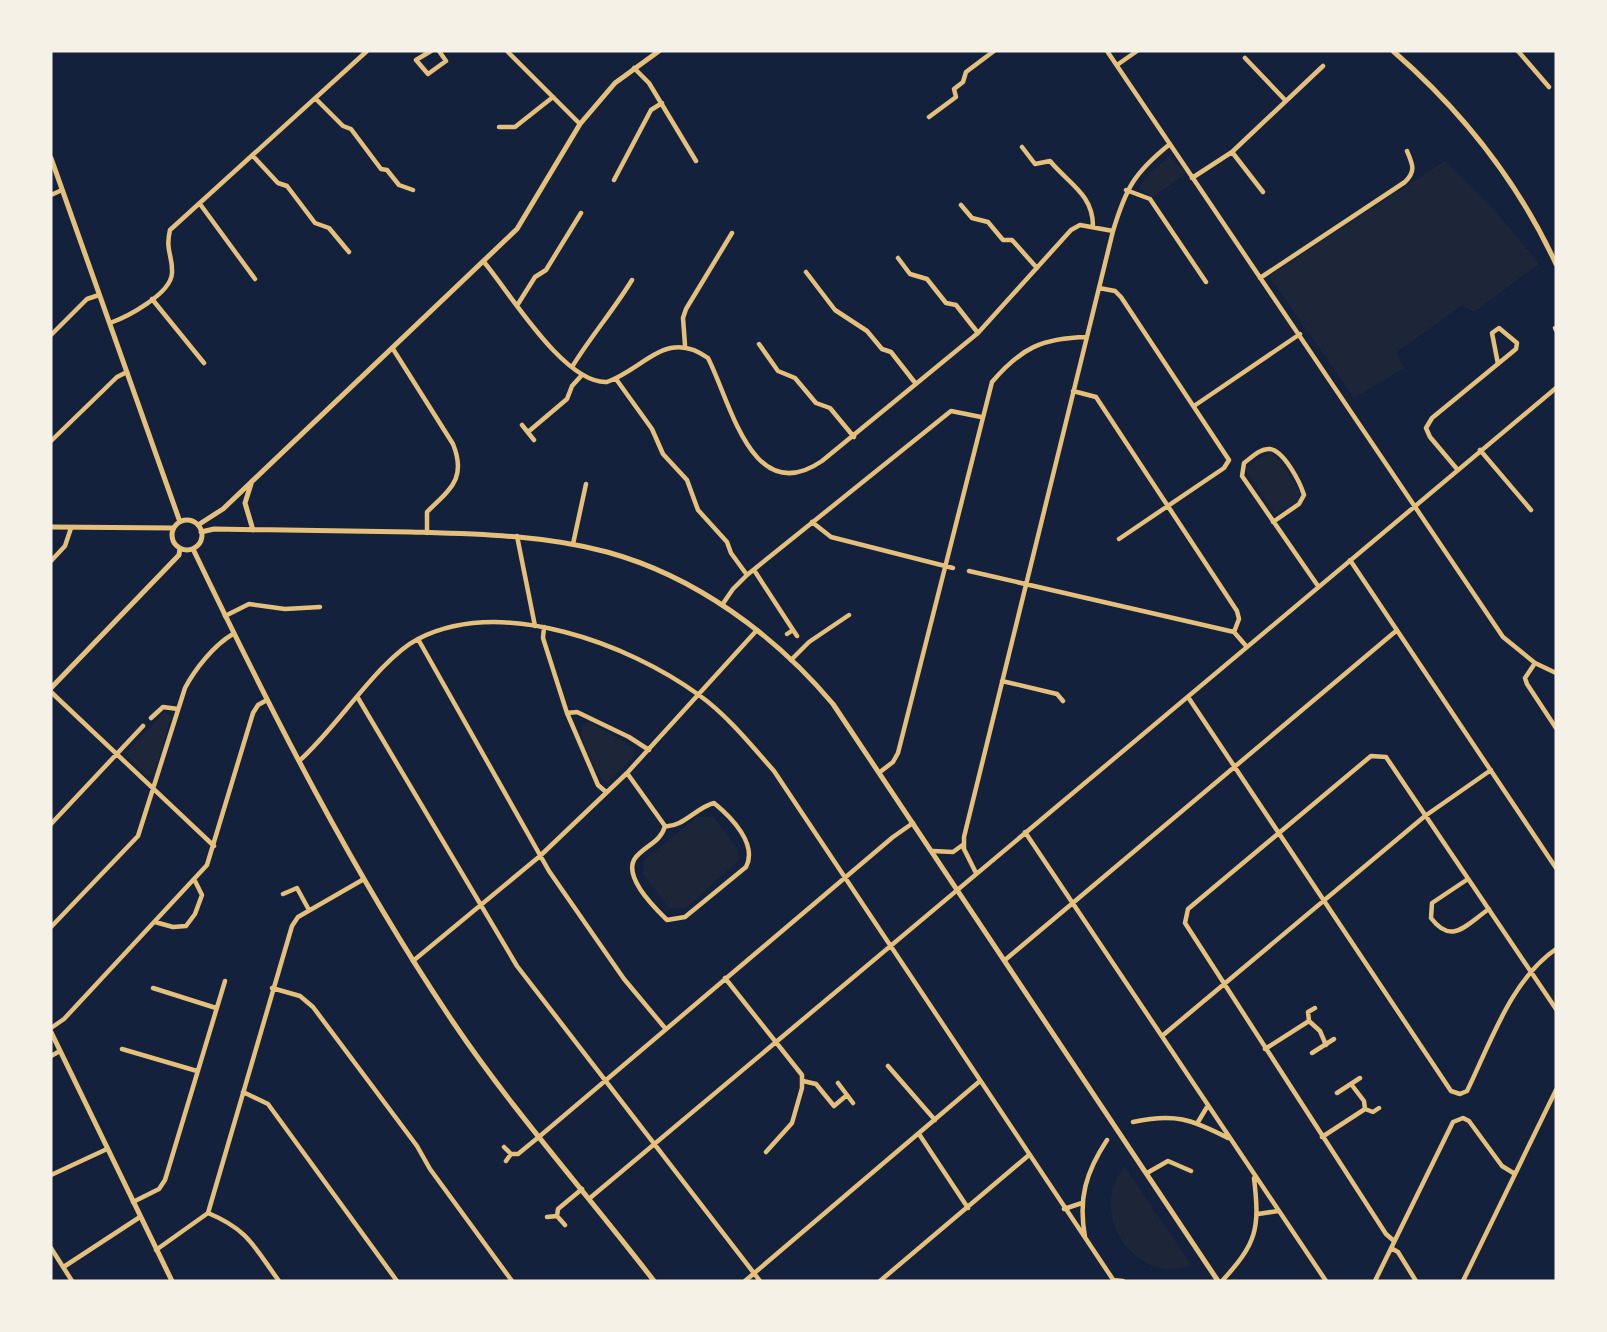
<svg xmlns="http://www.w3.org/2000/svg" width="1607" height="1332" font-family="'PT Sans',sans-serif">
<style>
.green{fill:#1d2539}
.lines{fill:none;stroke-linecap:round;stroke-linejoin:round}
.minor{stroke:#e5c07b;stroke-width:4.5}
.tertiary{stroke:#e5c07b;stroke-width:5}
</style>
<rect width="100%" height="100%" fill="#14213d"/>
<path class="green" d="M1170 156 1186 173 1153 197 1139 188 1145 178Z
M1445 161 1496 212 1539 264 1474 312 1462 305 1396 353 1404 368 1354 398 1269 276Z
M1269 452 1278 459 1300 492 1298 501 1275 514 1245 468Z
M165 712 171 717 154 774 146 776 126 753Z
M590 722 635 749 634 757 607 783C597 776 578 738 582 726Z
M697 817H714L738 850 739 860 686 908H669L643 874 644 860Z
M1124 1166 1192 1266C1183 1267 1173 1270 1165 1269 1131 1265 1107 1228 1111 1196 1113 1185 1119 1175 1124 1166Z"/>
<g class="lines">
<path class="minor" d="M431 51 416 60 428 74 446 61 439 51
M507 51 580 124
M1107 51 1503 637 1535 663 1556 673
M1518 51 1549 87
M1245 58 1286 101
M1117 65 1137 51
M634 68 649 83 696 161
M316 99 343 126 351 129 381 169 387 170 399 185 413 190
M929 117 956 97 954 89 963 82 966 72 994 51
M499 127H515L553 97
M1022 147 1035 164 1050 161C1068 183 1093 194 1093 226
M1232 152 1263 192
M253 156 278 183 287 186 315 223 329 228 349 252
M1192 178 1232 152 1323 66
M614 180 651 110 662 103
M1126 190 1150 199 1206 282
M51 195 62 190
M200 204 255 279
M961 205 972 218 988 222 1003 240H1012L1037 268
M898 258 910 274 927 279 946 303 956 305 978 333
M484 262C510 293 564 384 607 382 645 368 667 328 708 358 731 403 752 509 822 461L978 333 1071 230 1080 225 1113 231
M806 272 835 310 867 331 882 349 891 352 916 384
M1260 278 1405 182C1416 171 1413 165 1407 151
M1099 288 1115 291 1121 297 1229 460 1224 468 1119 539
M152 299 204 363
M518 304 535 277 546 270 581 213
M110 323C127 317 171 294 172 273 173 256 165 251 170 230L367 51
M1555 328 1556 330
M51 335 87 299 99 295
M759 344 778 371 795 378 816 403 830 408 854 437
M685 345 683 318 686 309 732 233
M393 349 453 444C467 479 450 489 427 512V533
M572 367C591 336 613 311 632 280
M616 379 652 429 663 454 687 480 698 510 727 542 731 553 747 575
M1073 391 1096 397 1237 611 1239 619 1234 632
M1194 406 1300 334
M522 425 534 440
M528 432 567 399 572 386 581 376
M51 441 117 377 127 372
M1480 450 1531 510
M1457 469 1430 437 1426 428 1432 418 1516 349 1517 343 1499 328 1492 333 1498 364
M812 522 831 537 953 568
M1273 522 1299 504 1304 495C1300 482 1284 451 1270 449 1260 448 1251 458 1244 463L1242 476 1318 586
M517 536 535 626
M573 544 586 484
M1350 560 1556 868
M51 561 65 546 71 528
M754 570 797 636
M969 571 1234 632 1247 647
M722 605 733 589 747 575 951 411 981 417
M225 616 249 604 285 609 320 607
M544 627 543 638 567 713 598 785 606 792
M787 634 793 630
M418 639 549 871 624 979 665 1028
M791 660 809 642 849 615
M1535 663 1525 678 1527 684 1556 728
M1002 681 1057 694 1063 701
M51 692 214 846
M1188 697 1451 1091 1460 1094 1467 1091C1491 1042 1511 980 1556 949
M358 698 517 966 760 1281
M567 713 577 712 629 737 649 750
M151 718 163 707 178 709
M299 761C336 729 379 659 418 639 502 596 629 644 699 695 728 716 751 745 774 771L1114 1281
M880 772 893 762 898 753 992 382C1021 348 1042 338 1087 337
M627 773 665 826
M714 803C731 817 758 844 746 867L685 917 667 920C654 907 621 875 636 857 646 845 661 842 665 826 682 828 697 807 714 803Z
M51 824 143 726
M1025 832 1326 1281
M933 851 953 852 964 844
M976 873 964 849V837L1113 231C1126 188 1134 173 1170 144
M1468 879 1432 903 1431 918C1452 946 1467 924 1489 909
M283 894 297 888 309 910
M155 922 173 927 186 926 195 914 202 895 195 881
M51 927 138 836 185 688C195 669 214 645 233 634
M1005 960 1396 631
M413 961 540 856 627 773 757 630
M725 978 802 1075V1088L792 1123 766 1152
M153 988 216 1008
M272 988 300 996 313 1007 417 1146 430 1169 512 1281
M1309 1021 1320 1031 1326 1045
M51 1028 64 1019 207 865 253 713 258 705 267 700
M1162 1036 1425 816 1491 770
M122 1049 197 1071
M1265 1049 1309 1021 1308 1012 1315 1008
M1312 1053 1334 1039
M51 1056 60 1051
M888 1066 935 1120
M803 1081 816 1084 834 1106 847 1095
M838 1083 853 1103
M1351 1084 1364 1101 1365 1109
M243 1092 268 1104 397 1281
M1337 1093 1360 1078
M1133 1122C1175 1113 1191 1119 1228 1138
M1198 1122 1207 1107
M919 1134 968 1208
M1322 1137 1365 1109 1373 1112 1379 1108
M504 1147 511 1154 506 1161
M511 1154H518L540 1136 893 837 913 823
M1147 1173 1168 1161 1191 1171
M51 1175 107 1149
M590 1198 1556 388
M133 1202 159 1189 165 1180 225 981
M1064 1209 1082 1203
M208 1213C249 1230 254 1247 279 1281
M1258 1214 1278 1211
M557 1216 558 1209 582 1189
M547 1217 557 1216 565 1225
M1085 1237C1078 1198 1086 1172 1107 1140
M1394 1241 1386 1234 1185 923 1188 909 1371 756 1386 757 1556 1009
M51 1248 72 1281
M1391 1248 1398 1252 1416 1281
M156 1250 208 1213 292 926 298 917 364 879
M65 1266 140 1217
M1113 1280 1123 1281
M745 1281 980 1081
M880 1281 1029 1155
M1222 1281C1257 1243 1260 1229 1254 1178
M1375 1281 1453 1122 1463 1118 1469 1121 1502 1166 1515 1174
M1463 1281 1556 1090"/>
<path class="tertiary" d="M1393 51C1461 110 1518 182 1556 264
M51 158 180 522
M251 484 245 503 253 530
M172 535a15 15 0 1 1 30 0a15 15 0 1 1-30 0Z
M198 525 223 509 517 229 580 124 615 83 659 51
M51 527 174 528
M201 532 214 529C280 530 346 531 411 532 477 534 543 535 607 552 695 576 775 635 833 704L1218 1281
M193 549C271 711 352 872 453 1022 513 1111 588 1195 654 1281
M51 688 179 555 180 548
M51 1032 172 1281"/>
</g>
<rect width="1607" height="1332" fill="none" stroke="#f6f1e7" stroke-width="105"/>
</svg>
